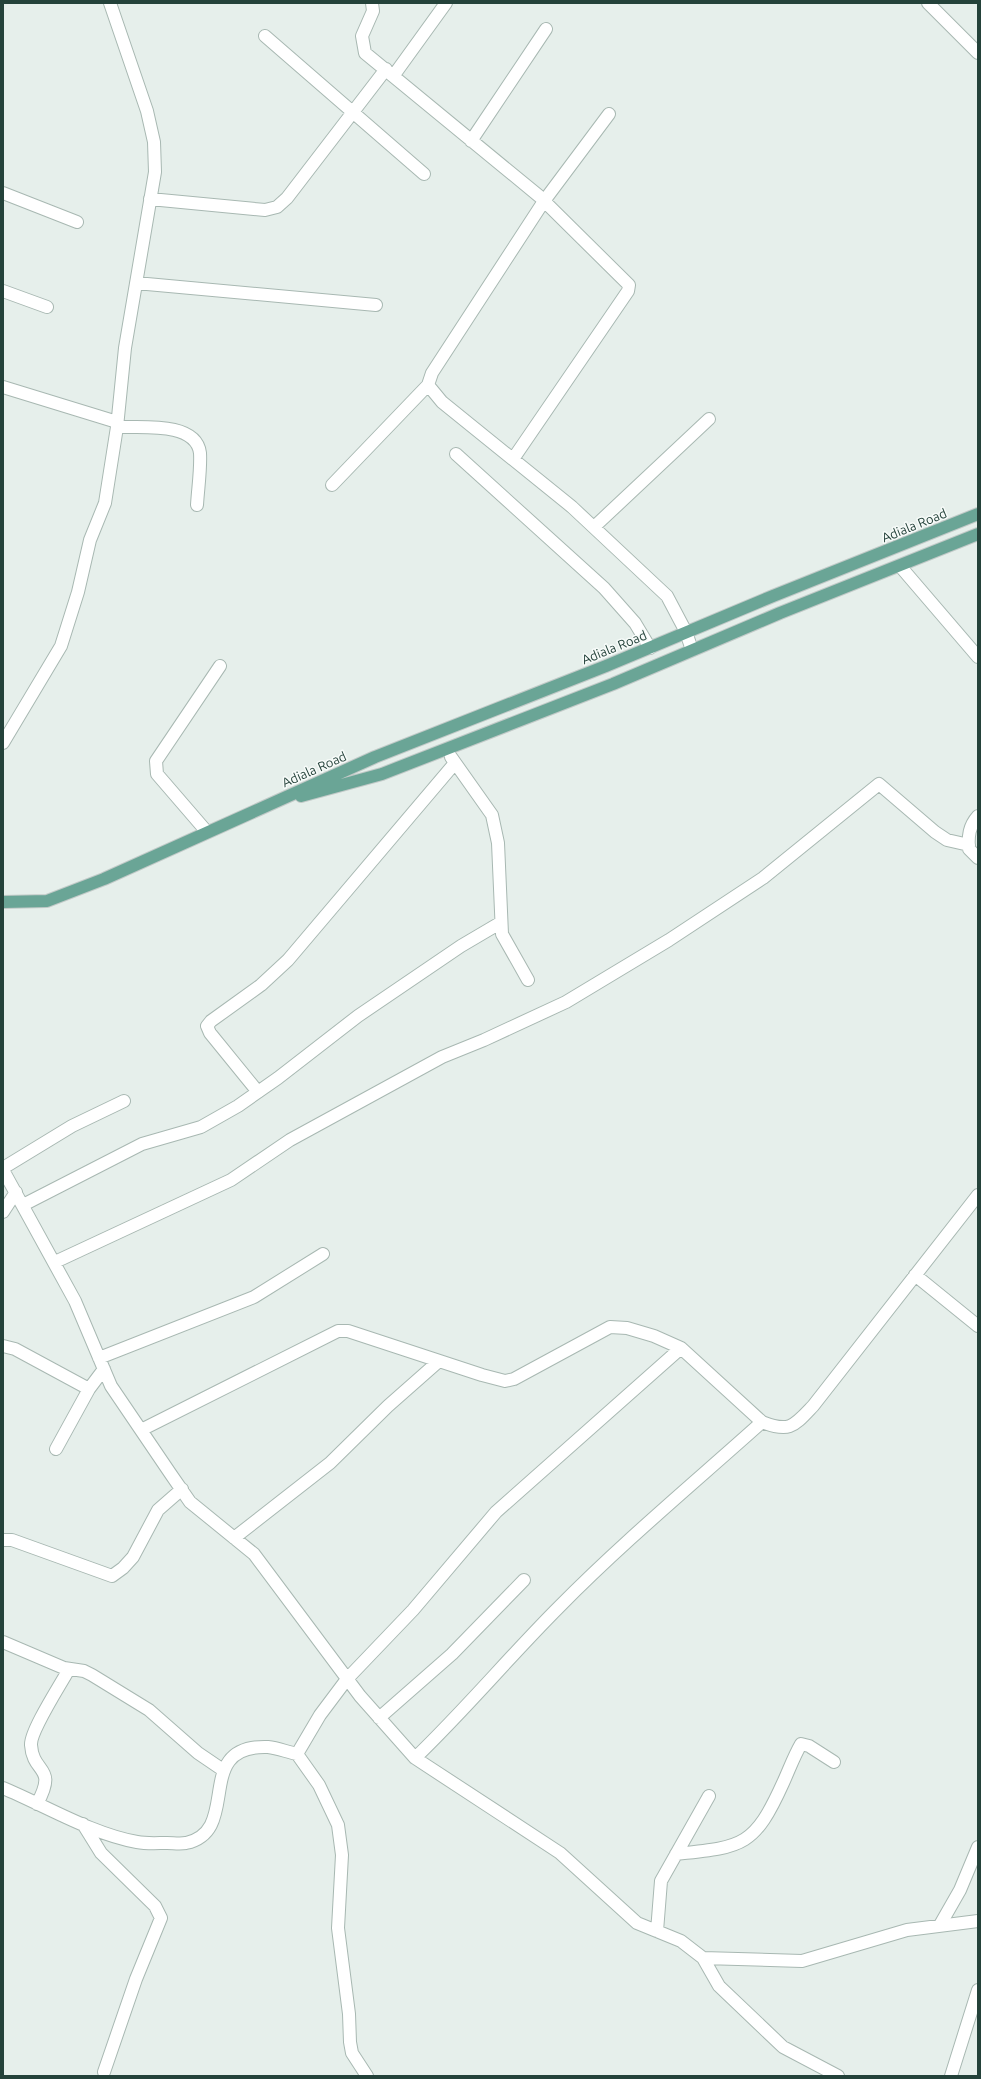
<svg xmlns="http://www.w3.org/2000/svg" width="981" height="2079" font-family="Ubuntu,sans-serif">
<style>
.lines{fill:none;stroke-linecap:round;stroke-linejoin:round}
.street-casing{stroke:#a8b8b2;stroke-width:14}
.primary-casing{stroke:#c2cac8;stroke-width:14}
.street{stroke:#fff;stroke-width:12}
.primary{stroke:#6aa596;stroke-width:12}
.labels{text-anchor:middle;stroke-width:3;stroke-linejoin:round;paint-order:stroke}
.street-label{font-size:13px;fill:#24423a;stroke:#f7fbf9}
</style>
<rect width="100%" height="100%" fill="#e6efeb"/>
<g class="lines">
<defs>
<path id="street" d="M372 3 373 11 362 36 365 53 539 196 629 285 628 291 513 459
M928 3 978 53
M265 36 424 174
M394 75 446 3
M609 114 544 201 432 373 428 385 442 402 572 507 667 596 686 632 692 650
M471 141 546 29
M3 193 77 222
M150 199 265 210 277 207 287 198 386 69
M136 283 376 305
M3 291 47 307
M3 387 117 422
M117 427C140 428 196 421 200 453 201 469 198 488 197 505
M456 454 604 588 635 623 650 648
M332 485 428 385
M594 527 709 419
M900 566 978 657
M3 743 61 646 78 592 90 540 105 503 117 427 125 348 155 172 154 142 147 111 110 3
M451 757 492 815 498 843 502 934 528 980
M978 816C969 826 968 836 969 849L978 858
M207 832 157 774 156 761 220 666
M258 1092 210 1033 207 1026 211 1021 261 985 288 960 455 763
M3 1168 72 1126 124 1101
M3 1170 75 1301 111 1386 170 1473 190 1502 254 1554 360 1696 415 1758 560 1853 637 1923 681 1941 703 1958 802 1961 907 1930 978 1921
M23 1205 142 1144 201 1127 238 1106 278 1078 358 1016 461 946 500 923
M3 1212 16 1192
M55 1262 231 1180 290 1140 442 1057 484 1040 566 1002 669 940 763 878 879 784 935 832 947 840 969 845
M915 1275 978 1326
M3 1346 15 1349 89 1389
M99 1358 254 1297 323 1254
M141 1430 338 1331H348L482 1375 505 1381 514 1379 610 1327 627 1328 654 1336 681 1348 762 1422C790 1433 794 1426 813 1406L978 1195
M56 1449 89 1389 104 1369
M234 1538 330 1463 388 1406 439 1361
M3 1540H12L112 1576 123 1568 133 1557 158 1510 182 1489
M3 1642 64 1668 84 1671 92 1675 149 1710 198 1753 223 1770
M379 1718 452 1654 524 1580
M297 1754 319 1785 338 1825 342 1855 338 1928 349 2014 350 2042 352 2053 367 2076
M415 1758C465 1710 510 1656 559 1607 623 1542 694 1483 762 1422
M3 1788C46 1806 92 1834 137 1842 147 1844 158 1843 167 1843 173 1843 180 1844 186 1843 243 1831 191 1744 268 1747 278 1748 287 1752 297 1754L320 1715 347 1679 413 1610 496 1512 681 1348
M37 1804C58 1765 33 1775 31 1745 30 1731 61 1684 69 1669
M83 1824 101 1853 155 1906 161 1918 136 1979 104 2072
M676 1854C743 1847 754 1847 783 1783 789 1770 794 1756 801 1744L809 1746 834 1762
M940 1925 960 1890 978 1847
M657 1931 661 1881 709 1796
M703 1958 719 1986 783 2047 838 2076
M951 2076 978 1990"/>
<path id="primary" d="M301 796 382 774 613 684 780 613 978 534
M3 902 47 901 104 879 375 757 606 666 773 596 978 514"/>
</defs>
<use href="#street" class="street-casing"/>
<use href="#primary" class="primary-casing"/>
<use href="#street" class="street"/>
<use href="#primary" class="primary"/>
</g>
<g class="labels">
<g class="street-label">
<text transform="translate(914 525) rotate(-22)" y="5">Adiala Road</text>
<text transform="translate(614 647) rotate(-22)" y="5">Adiala Road</text>
<text transform="translate(314 769) rotate(-24)" y="5">Adiala Road</text>
</g>
</g>
<rect width="981" height="2079" fill="none" stroke="#24423a" stroke-width="8"/>
</svg>
